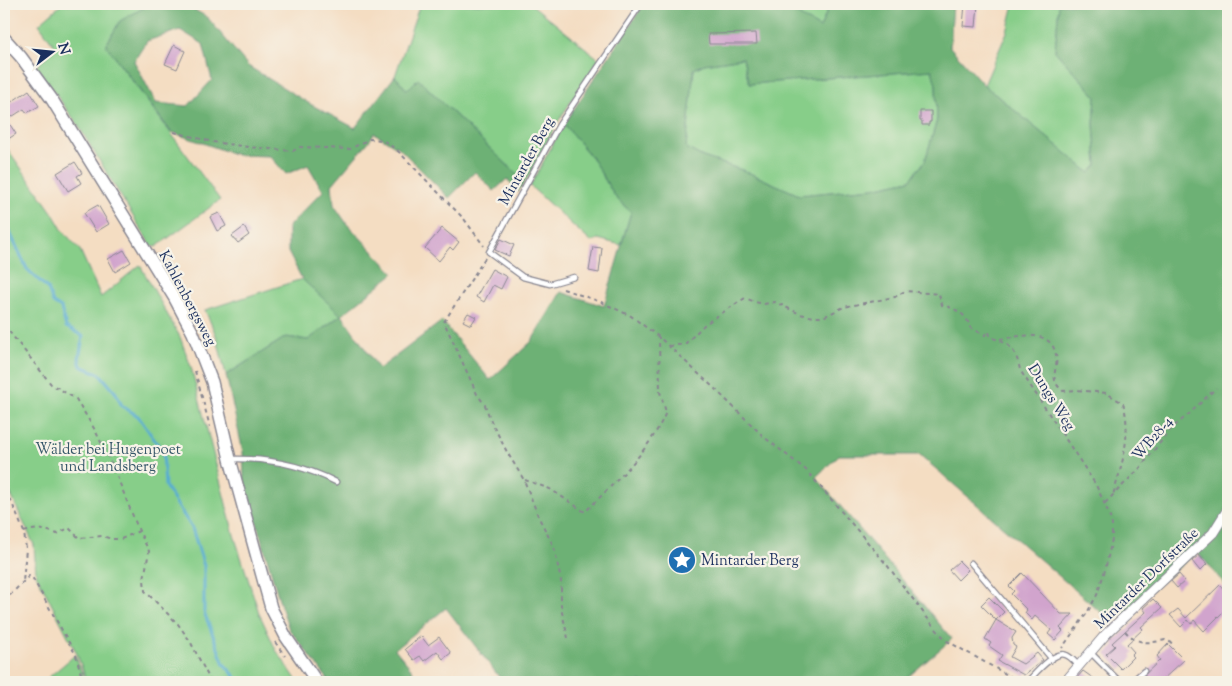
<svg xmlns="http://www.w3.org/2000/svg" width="1232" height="686" font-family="'Sorts Mill Goudy',serif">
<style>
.green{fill:#87ce89;stroke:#517e74}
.forest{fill:#6db175;stroke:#44706a;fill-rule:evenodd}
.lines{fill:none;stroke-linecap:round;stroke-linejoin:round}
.stream{stroke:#56acd2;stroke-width:3}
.building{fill:#d1a4cd}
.lane-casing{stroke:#888690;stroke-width:7}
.street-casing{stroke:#888690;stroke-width:11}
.secondary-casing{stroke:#888690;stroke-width:14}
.path{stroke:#888690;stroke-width:2;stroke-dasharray:4 4;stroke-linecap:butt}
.lane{stroke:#fff;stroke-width:4.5}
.street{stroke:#fff;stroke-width:9}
.secondary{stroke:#fff;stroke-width:11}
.labels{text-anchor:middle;stroke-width:4.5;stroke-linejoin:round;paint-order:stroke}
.street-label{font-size:15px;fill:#1b2f5e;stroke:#f7f3e8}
.park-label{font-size:15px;fill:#365769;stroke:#f7f3e8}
.poi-label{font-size:15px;fill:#1b2f5e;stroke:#f7f3e8;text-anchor:start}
</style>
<rect width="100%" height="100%" fill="#f7f3e8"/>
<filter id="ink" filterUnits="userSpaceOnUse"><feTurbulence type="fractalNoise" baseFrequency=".02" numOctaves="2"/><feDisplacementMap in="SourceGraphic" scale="10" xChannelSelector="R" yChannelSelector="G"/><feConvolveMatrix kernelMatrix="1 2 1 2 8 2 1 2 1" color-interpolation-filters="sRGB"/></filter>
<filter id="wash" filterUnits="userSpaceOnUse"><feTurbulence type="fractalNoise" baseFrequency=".0096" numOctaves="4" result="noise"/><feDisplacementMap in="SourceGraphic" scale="20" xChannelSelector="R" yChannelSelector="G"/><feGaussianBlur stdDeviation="1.12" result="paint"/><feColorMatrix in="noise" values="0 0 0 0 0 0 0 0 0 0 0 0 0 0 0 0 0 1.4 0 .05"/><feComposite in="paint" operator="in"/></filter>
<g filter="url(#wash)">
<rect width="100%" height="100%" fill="#f4ddc2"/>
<path class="green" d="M62 4H150L120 21 106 45 220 200 156 247 151 246 76 122 36 67 56 48 39 24Z
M420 4H531L599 59 557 123 525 182 418 79 407 90 395 76Z
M780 4H830L820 28Z
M1014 4H1059L1055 51 1096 96 1094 124 1097 165 1090 173 984 85 1007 32Z
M743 58 749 84 932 70 936 84 937 120 925 161 910 180 873 188 799 195 745 171 703 157 686 148 694 69 704 64Z
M564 124 592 158 616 198 631 212 621 245 598 239 591 242 530 186Z
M4 133 9 140 4 144 52 212 63 231 80 250 101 297 140 265 180 337 191 367 234 535 259 613 276 650 298 682H87L77 654 36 574 34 545 4 480Z
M302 279 342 314 308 340 286 337 226 375 216 335 205 310Z
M75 655 85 682H43Z"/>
<path class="forest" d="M150 4H184L207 17 248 66 310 104 355 128 395 76 407 90 418 79 525 182 518 192 507 179 494 191 475 172 449 198 400 149 374 133 370 140 332 185 334 205 347 224 394 273 342 315 379 369 442 321 490 380 531 342 561 292 604 306 631 212 616 198 592 158 564 124 644 4H780L820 28 830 4H953L950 47 984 85 1090 173 1097 165 1094 124 1096 96 1055 51 1059 4H1228V588L1197 552 1113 623 920 455H839L816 477 952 639 902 682H861L856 678 853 682H503L446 608 395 649 413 671 409 682H330L289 629 281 606 244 479 243 452 226 375 286 337 308 340 341 315 302 279 288 252V227L323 191 308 165 286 174 270 156 237 155 171 132 106 45 120 21ZM180 30 203 44 212 80 188 106 156 103 134 61 147 41ZM743 58 749 84 932 70 936 85 937 120 925 161 910 180 873 188 799 195 745 171 703 157 686 148 694 69 704 64Z"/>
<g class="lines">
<path class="stream" d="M4 220 27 269 48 289 53 303 61 308 66 327 83 336 79 359 81 366 100 374 116 393 122 406 138 416 163 452 165 486 192 528 204 566V612L224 664 240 682"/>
</g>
<g id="blocks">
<path class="building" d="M965 4H978L976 27 963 26Z
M756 33 757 44H709L708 34Z
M174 45 185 51 177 69 165 64Z
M29 90 39 106 27 113 24 109 7 120 16 134 8 139 4 133V107Z
M920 111H931V122H929V125H922V121H920Z
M75 162 82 173 77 176 81 183 68 191 57 173Z
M98 205 109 224 96 232 84 213Z
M219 213 226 226 217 231 210 217Z
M244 227 249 235 238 243 232 236Z
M442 228 459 242 453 250 450 247 439 261 425 248Z
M501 239 514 245 509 256 495 250Z
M593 247 602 248 599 273 589 271Z
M124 250 131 262 115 272 108 259Z
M492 269 507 277 501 289 493 285 484 302 476 297Z
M468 313 476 317 471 325 463 321Z
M1199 555 1207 564 1200 571 1192 561Z
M959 561 968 570 958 580 949 570Z
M1022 573 1061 614H1073L1060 628 1063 631 1055 640 1048 634 1051 630 1035 616 1032 620 1025 613 1027 610 1011 594 1014 591 1009 586Z
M1179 574 1185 581 1177 588 1171 581Z
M1220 585 1228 594V607L1204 631 1194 620 1191 624 1188 620 1181 627 1170 615 1178 609 1186 618Z
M989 597 1004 612 996 620 1016 632 1012 638 1013 645 1016 647 1010 657 1023 664 1037 653 1043 660 1024 675 998 661 1002 655 989 646 991 643 985 639 996 620 981 605Z
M1153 599 1162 608 1141 627 1143 629 1127 644 1134 652 1131 655 1133 657 1121 669 1106 654 1115 646 1112 643 1146 612 1143 608Z
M421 636 428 645 439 637 451 653 443 659 437 651 424 661 420 656 414 660 405 649Z
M1168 644 1184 660 1160 682H1137L1160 660 1157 656Z
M1083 671 1090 676 1099 682H1078L1075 680Z"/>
</g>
</g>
<g filter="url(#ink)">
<use href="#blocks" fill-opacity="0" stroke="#888690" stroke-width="1"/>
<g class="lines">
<defs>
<path id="lane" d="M574 277 550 284 523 277 489 252 559 125 641 4
M232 459C268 458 304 466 336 482
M971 563 1051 658
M1090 652 1120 682
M1029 682 1028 681C1036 673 1055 650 1066 655 1070 656 1075 662 1078 665
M1131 682 1144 671"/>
<path id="street" d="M1065 682 1106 634 1213 533 1228 509"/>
<path id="secondary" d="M4 38 21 57 51 98 174 297 193 333 212 382 230 459 271 608 286 637 317 682"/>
</defs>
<use href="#lane" class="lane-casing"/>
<use href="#street" class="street-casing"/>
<use href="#secondary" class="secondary-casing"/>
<path class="path" d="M174 132 213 142 248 147 293 151 300 147 350 149 369 139 383 140 398 151 464 219 484 246
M485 258 444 322 477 394 485 405 491 421 507 452 524 480 539 518 554 547 561 581V608L568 638
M563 289 601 302 631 316 659 337 714 388 764 437 806 470 887 565 935 628 947 641 1020 682
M4 325 51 384 76 399 95 430 114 469 139 531 149 551 144 579 145 591 178 624 190 641 211 682
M1000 339C1019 336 1051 328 1056 355 1059 370 1047 378 1063 391L1076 390 1106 393 1123 403C1132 434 1122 465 1113 495
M669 346 685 344 705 324 745 298 755 302 764 304 775 302 800 314 814 317H823L844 307 895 297 905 291 939 294 942 305C957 309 965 313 971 328L985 335 989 331 990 337C1010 343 1016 350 1020 370L1096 485 1109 514 1112 525V539L1105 570 1097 595 1087 613 1062 648
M195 371 210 427
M525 480 550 489 585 512C615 482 650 451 666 412L660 392 659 337
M4 484 24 532 26 549 23 582
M1105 503 1140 468 1171 429 1189 414 1216 388
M24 532C37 528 45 529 57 534L69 528 79 538 102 536 112 539H121L139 531
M4 601 29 576 32 577 76 655 83 682
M1125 631C1137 644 1149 644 1165 640L1172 643
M275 642 285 656"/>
<use href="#lane" class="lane"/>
<use href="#street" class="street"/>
<use href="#secondary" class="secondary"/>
</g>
</g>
<defs>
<symbol id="sight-disc" viewBox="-11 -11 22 22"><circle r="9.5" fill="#1f6fb2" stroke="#f7f3e8"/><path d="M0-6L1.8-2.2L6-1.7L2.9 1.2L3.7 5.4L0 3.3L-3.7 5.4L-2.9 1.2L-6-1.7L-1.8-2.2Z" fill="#fff"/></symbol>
</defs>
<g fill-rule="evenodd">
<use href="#sight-disc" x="666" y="544" width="32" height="32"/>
</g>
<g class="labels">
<g class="street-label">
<text transform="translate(526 161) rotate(-61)" y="5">Mintarder Berg</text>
<text transform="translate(188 298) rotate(62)" y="5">Kahlenbergsweg</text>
<text transform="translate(1052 397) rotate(58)" y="5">Dungs Weg</text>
<text transform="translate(1152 438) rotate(-49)" y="5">WB28-4</text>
<text transform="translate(1146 578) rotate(-44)" y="5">Mintarder Dorfstraße</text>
</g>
<g class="park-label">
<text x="108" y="454">Wälder bei Hugenpoet<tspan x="108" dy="17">und Landsberg</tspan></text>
</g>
<g class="poi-label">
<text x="701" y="565">Mintarder Berg</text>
</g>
</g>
<rect width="1232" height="686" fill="none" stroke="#f7f3e8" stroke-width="20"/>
<g transform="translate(52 52) rotate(74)" stroke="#f7f3e8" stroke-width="4" paint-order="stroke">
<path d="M0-4L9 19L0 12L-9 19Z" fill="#1b2f5e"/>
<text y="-8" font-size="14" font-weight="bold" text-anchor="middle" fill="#1b2f5e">N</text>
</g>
</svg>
